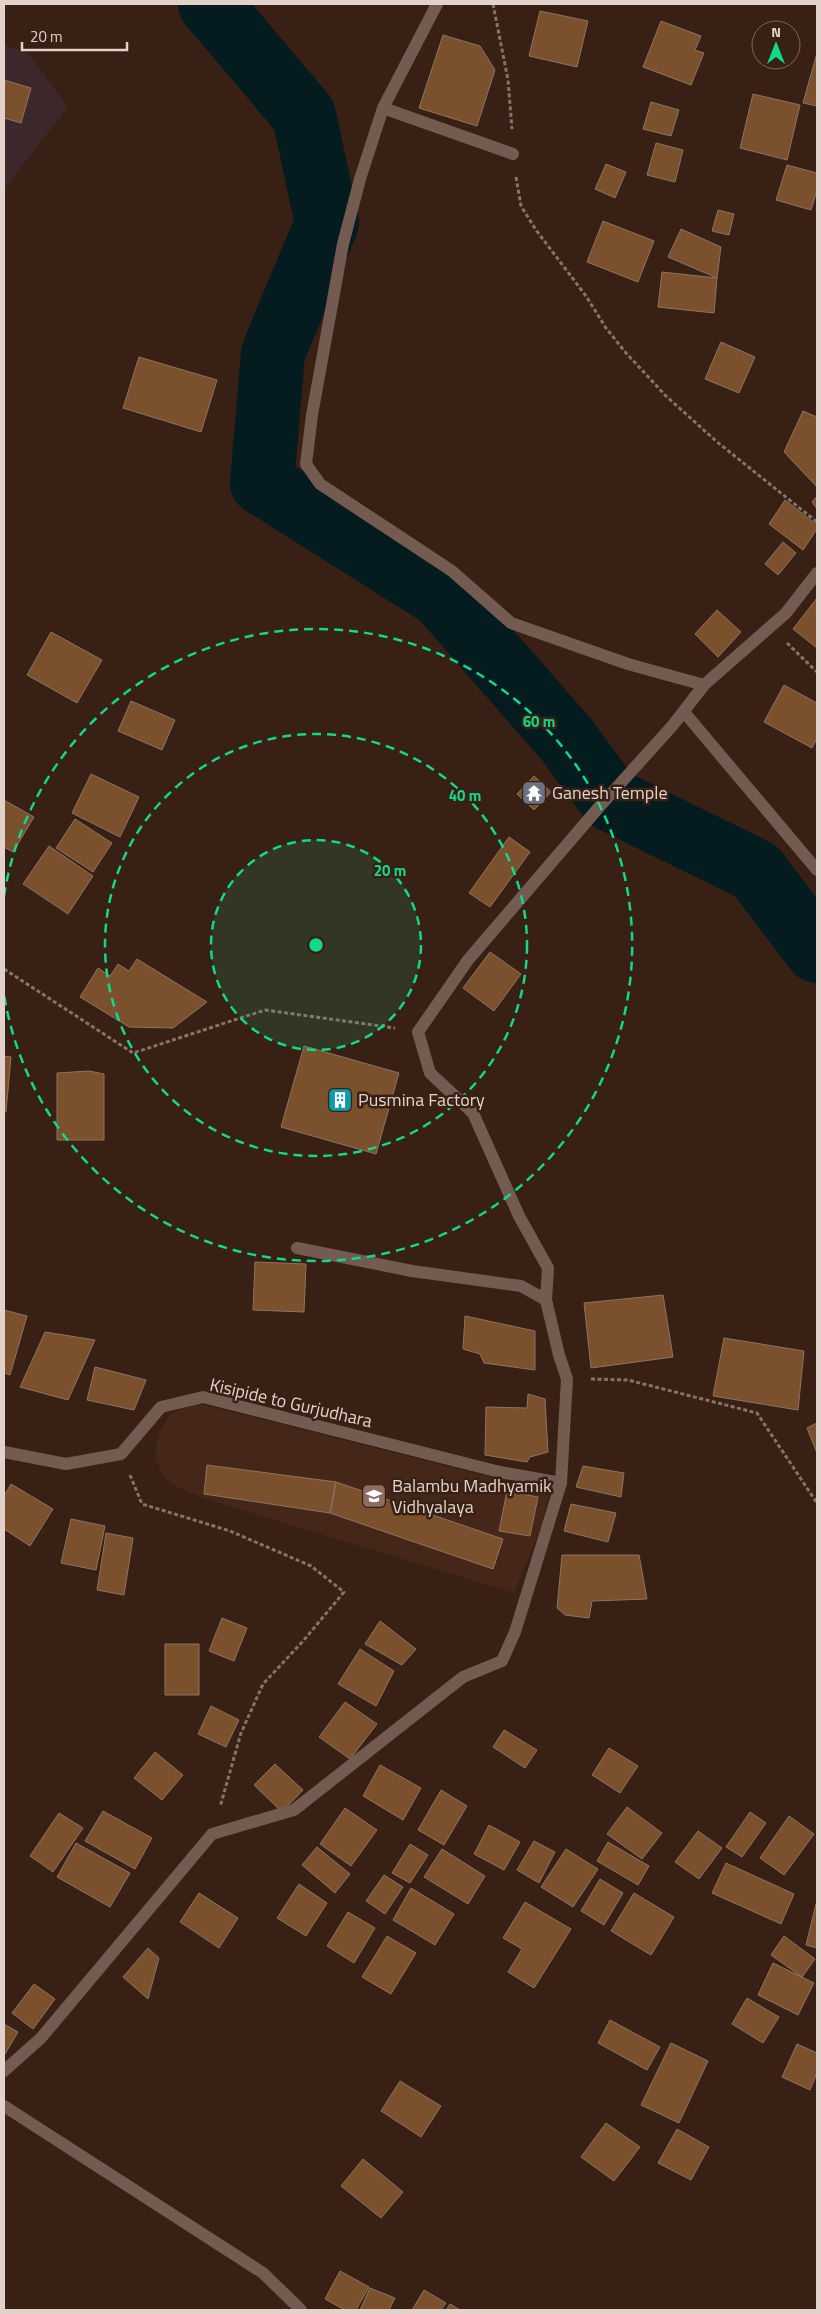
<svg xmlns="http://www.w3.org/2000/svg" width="821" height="2314" font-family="'Titillium Web',sans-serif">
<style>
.commercial{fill:#3c282b}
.built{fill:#45271a}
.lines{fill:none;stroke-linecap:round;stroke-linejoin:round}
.river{stroke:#041b1f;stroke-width:64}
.building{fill:#7b502d;stroke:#8d7462}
.path{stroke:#877269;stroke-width:3;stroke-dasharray:4 2.5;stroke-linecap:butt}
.minor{stroke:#735b52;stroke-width:12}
.tertiary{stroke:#735b52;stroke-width:12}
.ring{fill:none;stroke:#0fd98a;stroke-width:2.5;stroke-dasharray:9 6}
.labels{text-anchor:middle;stroke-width:5;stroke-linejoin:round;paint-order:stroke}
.poi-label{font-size:18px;fill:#e3d2cb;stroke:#382015;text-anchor:start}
.street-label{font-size:18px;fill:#e3d2cb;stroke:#382015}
.centre{fill:#0fd98a;stroke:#382015;stroke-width:2.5}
.ring-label{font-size:15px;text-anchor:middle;font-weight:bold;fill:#0fd98a;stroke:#382015;stroke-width:5;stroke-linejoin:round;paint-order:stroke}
</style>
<rect width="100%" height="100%" fill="#382015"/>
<path class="commercial" d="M4 45 27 52 68 107 4 189Z"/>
<path class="built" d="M196 1403 550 1492 538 1536 514 1593 209 1500 179 1488 163 1476 155 1456 158 1436 170 1414Z"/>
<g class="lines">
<path class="river" d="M210 4 304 115 327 223 273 353 262 483 441 596 567 740 610 799 756 871 817 951"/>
</g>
<path class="building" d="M540 11 588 21 577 67 529 56Z
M661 21 701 36 695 50 704 53 691 85 643 67Z
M443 35 480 46 495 70 477 126 419 108Z
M817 53V106L803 103Z
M4 80 31 88 21 123 4 118Z
M753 94 800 105 787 160 740 148Z
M651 102 679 110 671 136 643 129Z
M656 143 683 150 675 182 647 175Z
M606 164 626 172 615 198 595 189Z
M787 165 817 173V190L811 210 776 200Z
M718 210 734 214 729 235 712 231Z
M603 221 654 241 638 282 587 262Z
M681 229 721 247 717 278 668 257Z
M662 272 717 278 714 313 658 307Z
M721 342 755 357 739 393 705 379Z
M139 357 217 380 201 432 123 408Z
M803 411 817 417V487L784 452Z
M817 496V509L812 502Z
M785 500 817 525V529L803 550 769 524Z
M783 542 796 553 778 575 765 564Z
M817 598V648L793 629Z
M717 610 741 632 718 657 695 634Z
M51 632 102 660 77 703 27 675Z
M784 685 817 703V738L812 748 764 722Z
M131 701 175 720 162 750 118 731Z
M91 774 139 797 120 837 72 813Z
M534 776 551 792 534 810 517 794Z
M4 800 34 817 13 852 4 847Z
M75 819 112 843 93 872 56 848Z
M509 837 530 852 490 907 469 893Z
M49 846 93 876 68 914 23 884Z
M490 952 521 974 494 1011 463 988Z
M137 959 207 1002 173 1028 129 1027 80 997 98 968 110 976 118 964 129 971Z
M304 1046 399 1073 376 1154 281 1127Z
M4 1056 11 1057 6 1112H4Z
M89 1071 104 1074V1140H57V1073Z
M255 1262 306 1264 304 1312 253 1310Z
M663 1295 673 1357 591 1368 584 1303Z
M4 1310 27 1316 10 1375 4 1373Z
M465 1316 535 1331V1370L484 1363 480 1354 463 1349Z
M45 1332 95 1340 68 1400 20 1387Z
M724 1338 804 1351 798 1410 713 1396Z
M95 1367 146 1380 134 1410 87 1400Z
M528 1394 545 1399 548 1452 530 1457 527 1462 485 1455 486 1407 527 1408Z
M817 1423V1453L807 1428Z
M207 1465 336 1482 330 1513 204 1494Z
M583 1466 624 1473 621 1497 576 1487Z
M336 1482 503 1539 493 1569 330 1513Z
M11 1484 53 1509 30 1546 4 1529V1496Z
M507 1491 538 1497 530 1536 499 1531Z
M571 1504 616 1513 608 1542 564 1531Z
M71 1519 105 1526 96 1570 61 1563Z
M106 1533 133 1538 124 1595 97 1590Z
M562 1555H639L647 1599 592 1601 589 1618 565 1615 557 1608Z
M222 1618 247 1628 234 1661 209 1651Z
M380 1621 416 1649 402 1665 365 1644Z
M165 1644H199V1695H165Z
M360 1649 394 1671 376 1706 338 1684Z
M345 1702 377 1724 350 1759 319 1737Z
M211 1706 239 1720 226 1747 198 1734Z
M504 1730 537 1750 525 1768 493 1747Z
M609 1748 638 1766 620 1793 592 1775Z
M155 1752 183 1775 162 1800 134 1778Z
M275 1764 303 1790 282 1812 254 1785Z
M380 1765 421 1788 403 1820 363 1796Z
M441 1790 467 1806 444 1845 418 1830Z
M627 1807 662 1833 642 1859 607 1834Z
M345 1808 377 1830 351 1866 320 1844Z
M103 1811 152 1838 135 1869 85 1841Z
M750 1812 766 1823 742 1857 726 1847Z
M59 1813 83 1828 53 1872 30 1856Z
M789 1816 814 1834 784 1875 760 1858Z
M489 1825 520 1842 504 1870 474 1854Z
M698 1831 722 1848 699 1879 675 1862Z
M534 1841 555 1852 539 1883 517 1870Z
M608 1842 649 1866 638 1885 597 1861Z
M76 1843 130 1873 110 1907 57 1877Z
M410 1844 428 1855 410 1883 392 1873Z
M317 1847 350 1874 335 1893 302 1865Z
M442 1849 485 1876 468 1904 424 1877Z
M566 1849 598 1869 573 1907 541 1887Z
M726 1863 794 1894 781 1924 712 1893Z
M384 1875 403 1887 385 1914 366 1901Z
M600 1879 623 1893 604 1925 581 1911Z
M299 1884 327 1903 306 1936 277 1918Z
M411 1888 454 1914 435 1945 393 1920Z
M199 1893 238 1918 219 1948 180 1922Z
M634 1893 674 1917 651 1955 611 1931Z
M525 1902 571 1929 534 1988 508 1972 522 1949 503 1938Z
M816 1904H817V1948L806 1945Z
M348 1912 375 1928 354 1963 327 1946Z
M387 1936 416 1953 391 1994 362 1977Z
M784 1936 815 1959 802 1977 771 1955Z
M148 1948 159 1958 148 1999 123 1977Z
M773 1963 814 1983 798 2015 758 1995Z
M34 1984 55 1999 33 2029 12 2013Z
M747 1998 779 2017 763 2043 732 2024Z
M610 2020 660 2047 647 2070 598 2043Z
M4 2024 18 2032 5 2054H4Z
M671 2043 708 2061 679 2123 641 2105Z
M797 2044 817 2053V2073L810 2090 782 2077Z
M400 2081 441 2106 421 2137 381 2111Z
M606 2123 640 2147 614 2181 581 2157Z
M677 2129 709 2147 691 2180 658 2163Z
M363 2159 403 2192 381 2218 341 2186Z
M340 2271 369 2287 356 2310H345L325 2299Z
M370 2288 395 2298 389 2310H360Z
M424 2290 446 2303 441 2310H412Z
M450 2304 460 2310H446Z"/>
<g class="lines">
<path class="path" d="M493 4 508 80 512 129
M516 177 521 206 536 230 586 296 606 328 626 353 666 396 716 441 817 522
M787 643 817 672
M4 969 133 1053 265 1010 395 1028
M591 1379 628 1380 757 1413 817 1503
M130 1475 142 1504 230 1531 311 1566 344 1592 304 1640 263 1684 241 1733 220 1807"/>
<path class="minor" d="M437 4 383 108 360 179 343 244 312 415 306 464 320 484 452 571 511 623 628 664 704 685
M383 108 513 154
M684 712 817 870
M297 1248 412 1271 521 1286 546 1300
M4 2071 41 2038 212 1834 294 1810 463 1677 502 1661 515 1632 561 1483
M4 2106 263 2273 301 2310"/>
<path class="tertiary" d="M4 1452 66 1464 121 1454 161 1407 203 1397 500 1472 561 1483 567 1379 559 1355 546 1300 548 1268 519 1216 473 1113 430 1073 418 1032 468 960 600 806 673 725 704 685 786 613 817 573"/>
</g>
<circle cx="316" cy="945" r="105" fill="#0fd98a" fill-opacity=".12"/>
<g class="ring">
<circle cx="316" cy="945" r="105"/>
<circle cx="316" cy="945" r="211"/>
<path d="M4 896A316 316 0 1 1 4 994"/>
</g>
<defs>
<symbol id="temple-square" viewBox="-11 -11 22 22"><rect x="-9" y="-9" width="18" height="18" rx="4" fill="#6b7280" stroke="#382015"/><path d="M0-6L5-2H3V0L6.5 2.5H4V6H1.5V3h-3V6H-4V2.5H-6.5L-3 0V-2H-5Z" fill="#fff"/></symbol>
<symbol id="building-square" viewBox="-11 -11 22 22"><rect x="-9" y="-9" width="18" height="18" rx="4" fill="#0f9aa8" stroke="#382015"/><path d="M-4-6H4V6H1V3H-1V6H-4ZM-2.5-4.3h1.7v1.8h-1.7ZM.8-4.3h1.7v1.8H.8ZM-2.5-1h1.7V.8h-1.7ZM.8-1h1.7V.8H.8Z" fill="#fff"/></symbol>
<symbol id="school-square" viewBox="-11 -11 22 22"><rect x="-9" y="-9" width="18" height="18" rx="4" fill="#8d6e63" stroke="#382015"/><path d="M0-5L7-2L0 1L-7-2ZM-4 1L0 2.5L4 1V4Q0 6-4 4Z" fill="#fff"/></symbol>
</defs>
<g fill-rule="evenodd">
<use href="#temple-square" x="520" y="779" width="28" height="28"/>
<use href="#building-square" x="326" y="1086" width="28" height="28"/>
<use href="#school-square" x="360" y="1482" width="28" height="28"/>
</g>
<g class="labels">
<g class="poi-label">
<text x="552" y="799">Ganesh Temple</text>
<text x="358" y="1106">Pusmina Factory</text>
<text x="392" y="1492">Balambu Madhyamik<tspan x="392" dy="21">Vidhyalaya</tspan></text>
</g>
<g class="street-label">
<text transform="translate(291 1403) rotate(13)" y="6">Kisipide to Gurjudhara</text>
</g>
</g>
<circle cx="316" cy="945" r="8" class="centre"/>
<g class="ring-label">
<text x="539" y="727">60 m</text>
<text x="465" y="801">40 m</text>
<text x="390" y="876">20 m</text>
</g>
<rect width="821" height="2314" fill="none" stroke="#e3d2cb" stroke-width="10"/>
<g transform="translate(776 45)"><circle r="24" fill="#382015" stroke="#7c675e"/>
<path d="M0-4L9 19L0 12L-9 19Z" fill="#0fd98a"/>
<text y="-8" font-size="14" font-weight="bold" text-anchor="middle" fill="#e3d2cb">N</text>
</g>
<path d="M22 42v8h105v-8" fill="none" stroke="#e3d2cb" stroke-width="2.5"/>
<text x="30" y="42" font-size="15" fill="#e3d2cb" stroke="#382015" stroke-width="4" paint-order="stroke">20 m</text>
</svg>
